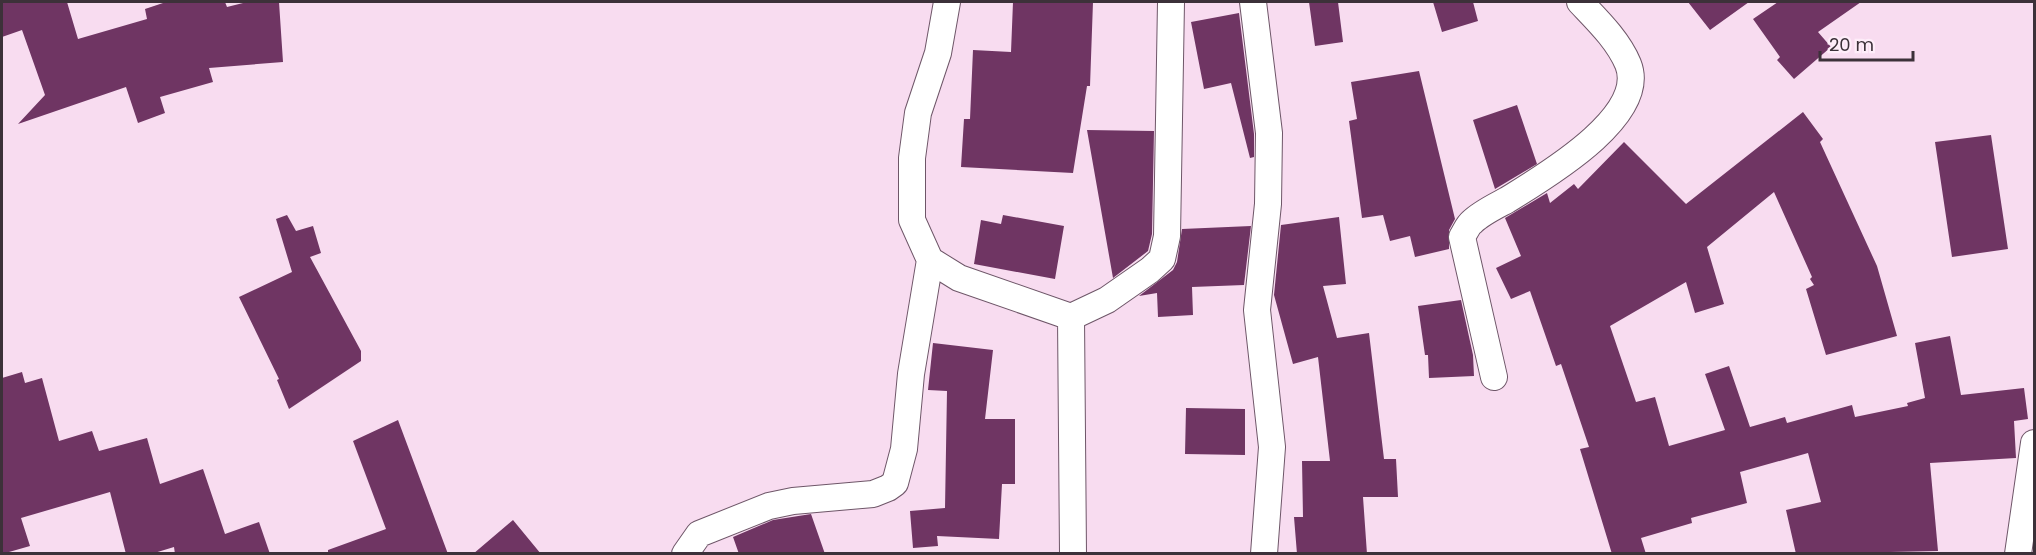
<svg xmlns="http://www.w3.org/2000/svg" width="2036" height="555" font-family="Poppins,sans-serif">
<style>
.building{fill:#6f3563}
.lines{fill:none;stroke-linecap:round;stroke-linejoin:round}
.street-casing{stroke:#6e5668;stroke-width:28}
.street{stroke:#fff;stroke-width:26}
</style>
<rect width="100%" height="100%" fill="#f8dcf0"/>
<path class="building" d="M2 2H67L78 39 147 19 145 9 166 2H225L227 7 247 2H279L283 62 209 68 213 82 160 97 165 113 138 123 126 87 18 124 45 95 22 30 2 37Z
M1013 2H1093L1090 86H1087L1073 173 961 167 964 119H970L973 50 1011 52Z
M1309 2H1338L1343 42 1315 46Z
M1433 2H1473L1478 21 1442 32Z
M1688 2H1749L1710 30Z
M1778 2H1861L1818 32 1831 47 1794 79 1777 60 1780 57 1753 19Z
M1239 13 1254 134V157L1250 158 1231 83 1204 89 1191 22Z
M1419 71 1455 219 1449 230V249L1415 257 1410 236 1390 241 1383 215 1362 218 1349 121 1357 119 1351 82Z
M1517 105 1537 164 1495 189 1473 120Z
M1803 112 1823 139 1820 142 1877 266 1897 336 1826 355 1806 289 1814 285 1810 279 1812 277 1774 192 1707 247 1724 304 1695 313 1686 282 1610 326 1636 402 1655 397 1669 446 1725 430 1705 374 1729 366 1750 427 1785 417 1787 423 1852 405 1855 417 1908 406 1907 403 1925 398 1915 343 1950 336 1961 395 2024 388 2028 419 2014 421 2016 458 1930 463 1938 551 1796 554 1786 510 1821 502 1808 453 1740 472 1747 503 1691 518 1692 523 1641 538 1646 554H1612L1580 449 1589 447 1561 364 1556 366 1530 291 1511 299 1496 268 1521 256 1505 218 1547 193 1550 203 1574 184 1578 189 1624 142 1686 204Z
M1087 130 1154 131 1152 234 1148 251 1113 278Z
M1991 135 2008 249 1952 257 1935 142Z
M287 215 296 231 313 226 321 253 310 257 361 351V361L289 409 277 380 279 379 239 297 292 272 276 219Z
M1003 215 1064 226 1055 279 974 264 981 220 1001 224Z
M1339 217 1346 284 1323 286 1337 338 1369 333 1384 459H1396L1398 497H1363L1367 554H1297L1294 517H1303L1302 461H1330L1318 357 1293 364 1274 295 1281 225Z
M1251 226 1244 285 1192 287 1193 315 1158 317 1157 293 1139 296 1173 270 1177 262 1182 229Z
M1461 300 1473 355 1474 376 1429 378 1428 355H1425L1418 306Z
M933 343 993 350 985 419H1015V484H1002L999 539 937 536 938 546 913 548 910 511 945 508 947 391 928 390Z
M22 372 25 383 42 378 59 441 92 431 99 451 147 438 160 484 203 469 225 534 259 522 270 554H175L174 547 151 554H126L110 492 21 518 30 546 2 554V378Z
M1186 408 1245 409V455L1185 454Z
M398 420 448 554H328V550L386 529 353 441Z
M811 514 825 554H739L733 537 773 520Z
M513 520 541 554H473Z"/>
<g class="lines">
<defs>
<path id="street" d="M947 2 938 53 918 113 912 158V220L930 260 959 278 1071 317 1107 300 1150 270 1162 259 1167 236 1171 2
M1253 2 1269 133 1268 204 1257 310 1272 447 1264 554
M1071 317 1073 554
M1494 377 1462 237C1465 232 1468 225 1472 222 1481 213 1496 206 1507 200 1544 177 1649 116 1628 64 1618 40 1597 20 1580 2
M685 554 699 534 769 506 793 501 873 494 888 488 895 483 904 449 911 374 930 260
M2018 554 2034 443"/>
</defs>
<use href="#street" class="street-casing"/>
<use href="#street" class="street"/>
</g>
<rect width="2036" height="555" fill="none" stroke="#3c3139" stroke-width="6"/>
<path d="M1820 51v9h93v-9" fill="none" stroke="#3c3139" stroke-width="3"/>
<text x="1829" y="51" font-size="18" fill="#3c3139" stroke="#feedf9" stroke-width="4.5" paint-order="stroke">20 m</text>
</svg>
